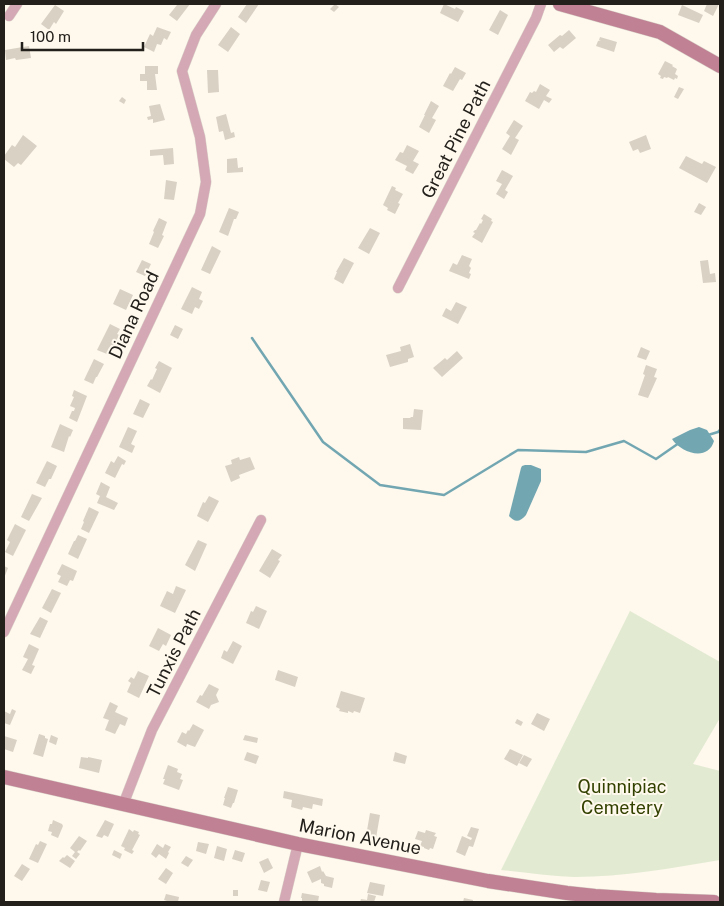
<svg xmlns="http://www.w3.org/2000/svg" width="724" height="906" font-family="'Public Sans',sans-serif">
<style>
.green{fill:#e2ebd1}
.water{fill:#72a7b2}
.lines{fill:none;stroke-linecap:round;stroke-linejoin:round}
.stream{stroke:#72a7b2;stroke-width:2.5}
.building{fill:#d9d1c4}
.street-casing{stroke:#dbd5cb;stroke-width:11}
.secondary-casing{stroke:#dbd5cb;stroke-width:15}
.street{stroke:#d4a8b4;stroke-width:10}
.secondary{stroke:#bf8193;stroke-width:14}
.labels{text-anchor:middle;stroke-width:4;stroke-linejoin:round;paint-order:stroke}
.street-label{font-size:18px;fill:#23201b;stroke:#fef8ed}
.park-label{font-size:18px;fill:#334100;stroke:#fef8ed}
</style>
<rect width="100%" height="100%" fill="#fef8ed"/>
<path class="green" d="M630 611 720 662V718L693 764 720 771V860C672 868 623 877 574 877 550 876 525 872 501 870Z"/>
<path class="water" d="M699 427 707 430 714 441C708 462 681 453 672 439L690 430Z
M525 465H531L541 469V481L526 515C520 522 515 523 509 516L521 468 522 466Z"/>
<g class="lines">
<path class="stream" d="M252 338 323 442 380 485 444 495 518 450 586 452 624 441 656 459 679 443
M708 435 718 432 720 430"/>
</g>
<path class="building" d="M174 4H190L177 21 169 15 177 5Z
M247 4H259L246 23 238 17Z
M335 4 339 7 334 12 330 9Z
M444 4 455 9 456 7 464 11 458 22 440 13Z
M707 4H719L713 16 704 11Z
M55 5 64 11 56 24 54 22 49 30 41 24Z
M682 5 703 15 699 23 678 15Z
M500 10 508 15 498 35 489 30Z
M157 27 171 32 167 40 164 38 161 45 157 44 154 52 144 47 150 34 153 36Z
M231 27 240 34 228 52 218 45Z
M569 30 576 38 563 49 560 47 554 52 548 45 560 35 562 36Z
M600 37 617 42 614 52 596 46 598 41 601 40H599Z
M29 46 31 58 16 60 15 58 6 60 5 50Z
M665 61 673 65 672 66 677 69 675 74 678 76 677 79 675 78 674 80 668 77 667 78 664 77 663 79 660 78 661 76 658 74Z
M145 66H158V74H155L157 90H147V81H140V74H145Z
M455 67 466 73 462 80 460 79 453 91 443 86 450 73 451 74Z
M207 70H218L219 92 208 93Z
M540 84 550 90 546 96 552 99 549 103 544 100 539 109 525 101 530 92 532 93 534 91 536 92Z
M679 87 684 89 678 99 674 97Z
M122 97 126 100 124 104 119 101Z
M431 101 439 106 432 118 436 120 429 133 419 127 425 115H424Z
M160 104 165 120 153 123V119L148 120 147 117 151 116 149 106Z
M226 114 231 133 234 132 235 137 225 140 223 131 219 132 216 117Z
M514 120 523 126 515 138 519 140 511 155 502 149 510 136 506 133Z
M23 135 37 146 21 165 18 163 14 167 4 159V156L12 145 15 147Z
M646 135 651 149 640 153 638 149 633 151 629 142Z
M407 145 419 151 413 161 419 164 413 174 405 170 407 166 395 160 400 152 403 153Z
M173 148 174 164 164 165 163 155 150 156V150Z
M686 156 702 164 704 161 716 167 707 183 679 168Z
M237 158 238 168 243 167V172L227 173V159Z
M502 170 513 176 505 190 508 192 504 199 496 194 502 184 496 181Z
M166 180 177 182 174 200 164 199Z
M392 186 396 188 395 190 403 194 398 203 400 204 395 214 387 210 388 208 383 205Z
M699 203 706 207 701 215 694 212Z
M229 208 239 212 236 219H234L228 236 219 232Z
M484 214 492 219 491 221 493 222 482 243 472 237 475 233 473 232 475 230H476L480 223 481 224 483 220 481 219Z
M159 218 167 222 162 235 164 236 158 248 149 244 154 232 153 231Z
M370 228 380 233 369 254 358 248Z
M212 246 221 251 210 274 201 270Z
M462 255 472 259 469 266 471 268 469 273 471 274 469 279 449 271 453 263 457 265Z
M344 258 354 263 343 284 334 279 337 272H336Z
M142 260 151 264 145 276 136 272Z
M708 260 710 274 715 273 716 282 703 283 700 261Z
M192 287 202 292 199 299 203 301 199 309 195 307 192 314 181 309Z
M120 289 133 295 126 310 113 304Z
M456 302 467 307 458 324 442 316 446 308 451 311Z
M110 324 120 329 117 334 119 335 114 346 111 345 107 354 97 350Z
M175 325 183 329 178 339 170 335Z
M410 344 414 357 408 359V362L390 367 386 355 401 351 400 347Z
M641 347 650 351 646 360 637 357Z
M457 351 463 358 442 377 433 368 445 358 447 360Z
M94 359 104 364 97 377H96L93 384 84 380Z
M159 361 172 368 160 393 147 386 151 379 152 380 157 369 155 368Z
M646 365 657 369 654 377 657 378 648 398 638 395 645 375 643 374Z
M74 390 87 396 77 422 69 418 72 411H74L75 408 70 406 74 397 72 396Z
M140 399 150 404 143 418 133 414Z
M414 409 423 410 421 430 403 429V418H410L411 417H413Z
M60 424 73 430 70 437 69 436 64 452 51 447Z
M128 427 137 431 131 444 135 446 132 453 119 447Z
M118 456 126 461 124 465 122 464 115 478 105 473 111 461 114 463Z
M239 457 240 460 250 457 255 469 239 475 240 478 231 482 225 466 232 464 231 460Z
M47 461 57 466 51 479H49L45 487 36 483Z
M101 482 110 487 106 497 118 503 114 510 97 503 100 496 96 494Z
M32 494 42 498 29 521 21 517Z
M209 496 219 501 208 522 197 516 203 502 205 503Z
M89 507 99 512 89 533 81 529 84 522 83 521Z
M15 524 26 530 13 556 5 552 10 542 7 540Z
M78 535 87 539 78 559 68 554 74 541H75Z
M198 540 207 544 195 571 185 565Z
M272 549 282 555 278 560 280 561 270 578 259 571Z
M62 564 77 571 73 581 70 580 67 586 58 582 61 576 57 574Z
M4 566 8 568 4 578Z
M176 586 186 590 175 613 160 606 167 591 173 594Z
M52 589 61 593 51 613 42 608Z
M256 606 267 611 259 629 246 623 251 611 253 612Z
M40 617 48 621 40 638 30 634Z
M158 628 171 635 166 646 163 644 159 651 149 646Z
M233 641 242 646 233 664 221 658 224 650 227 652Z
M29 644 39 649 32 665 35 666 31 674 22 670 28 659 23 657Z
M278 670 298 677 295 687 275 680Z
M138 671 149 676 139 698 127 692 131 683 128 681 131 677 134 679Z
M209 684 219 689 216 695 219 702 211 705 209 709 196 702 200 695 202 696Z
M341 691 365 698 360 713 354 711 353 713 348 711V713L339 711 340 709 336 707Z
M110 702 118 706 115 712 128 718 125 726 120 724 115 734 105 730 109 720 103 718Z
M12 709 16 711 10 725 4 723V711L10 714Z
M537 713 550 719 544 731 531 724Z
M517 719 523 722 521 726 515 723Z
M193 724 204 730 195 747 187 744 186 747 177 742 182 732 186 734 188 730 189 731Z
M39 734 45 736V738L48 739 43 757 33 754Z
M51 735 58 738 56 745 49 742Z
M245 735 258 738 257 743 243 740Z
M4 736 17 740 13 752 4 749Z
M510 749 523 755 517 766 504 759Z
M247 752 259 756 256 764 244 760Z
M395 752 407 756 405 764 393 761Z
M524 755 532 759 527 767 519 763Z
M81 757 88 758V757L102 760 99 773 79 768Z
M168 765 178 769 177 772 182 774 180 779 183 780 179 790 163 784 165 779H163Z
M228 787 238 790 234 803H233L231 808 223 805 225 798H224Z
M284 791 323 799 322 806 313 804 312 809 303 807 302 810 291 807 292 800 283 798Z
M370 813 380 815 376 838 366 836Z
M53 820 62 824 63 826 58 838 51 835 52 832 48 831 50 824H52Z
M105 820 114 824 108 837 104 835 102 838 96 836Z
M471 827 479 829 473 847 469 846 465 856 456 852 462 836 471 840 472 838 467 836Z
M129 829 133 832 134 830 139 832 138 834 140 835 132 850 134 851 132 854 124 850 125 848 121 846Z
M426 830 436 833 434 836 437 837 433 849 430 848 429 850 424 848V847L420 846 422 841 415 839 418 831 425 833Z
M79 836 87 841 80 851 79 850 77 852 80 854 76 859 72 856 75 852 70 848Z
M40 841 47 844 38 863 29 859 36 844 38 845Z
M198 842 209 844 206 854 196 851Z
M157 844 163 848 165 844 171 847 168 852 169 853 166 859 159 854 156 858 151 854Z
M217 846 227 849 224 861 214 858Z
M114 850 122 854 120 859 112 855Z
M235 850 245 853 242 862 232 859Z
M67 855 75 861 70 868 59 861 63 857 64 858Z
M186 856 193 860 188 867 181 863Z
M268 858 273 868 264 873 259 862Z
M22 864 30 869 22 881 14 876Z
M320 866 322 872 323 871 326 876 334 878 332 888 324 886V884L321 883V879L312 883 307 872Z
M166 868 173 873 166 884 158 879Z
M261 880 270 882 267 892 258 890Z
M370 882 385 885 383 896 367 893Z
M233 890H238V896H233Z
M302 893 319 896 318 902H302V898H301Z
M166 894 179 897 178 902H167V901L164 900Z
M368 894 376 896 374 902H360L361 899 367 900Z
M464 898 473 900V902H463Z"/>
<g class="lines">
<defs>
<path id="street" d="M9 16 17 4
M398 288 536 18 541 4
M4 632 200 214 206 182 200 137 182 71 196 35 216 4
M123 805 152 730 261 520
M284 902 298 844"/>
<path id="secondary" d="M560 4 660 32 720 66
M4 777 298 844 488 881 567 893 595 896 656 900 714 902"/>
</defs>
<use href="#street" class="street-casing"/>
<use href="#secondary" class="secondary-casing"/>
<use href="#street" class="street"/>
<use href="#secondary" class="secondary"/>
</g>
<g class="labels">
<g class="street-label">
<text transform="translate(456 139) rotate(-63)" y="6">Great Pine Path</text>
<text transform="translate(134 315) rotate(-65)" y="6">Diana Road</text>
<text transform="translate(174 653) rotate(-63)" y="6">Tunxis Path</text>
<text transform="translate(360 837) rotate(11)" y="6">Marion Avenue</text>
</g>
<g class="park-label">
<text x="622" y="793">Quinnipiac<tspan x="622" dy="21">Cemetery</tspan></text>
</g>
</g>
<rect width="724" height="906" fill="none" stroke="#23201b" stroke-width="10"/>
<path d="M22 42v8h121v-8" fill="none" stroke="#23201b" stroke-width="2.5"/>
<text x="30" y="42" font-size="15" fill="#23201b" stroke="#fef8ed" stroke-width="4" paint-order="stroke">100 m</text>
</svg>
